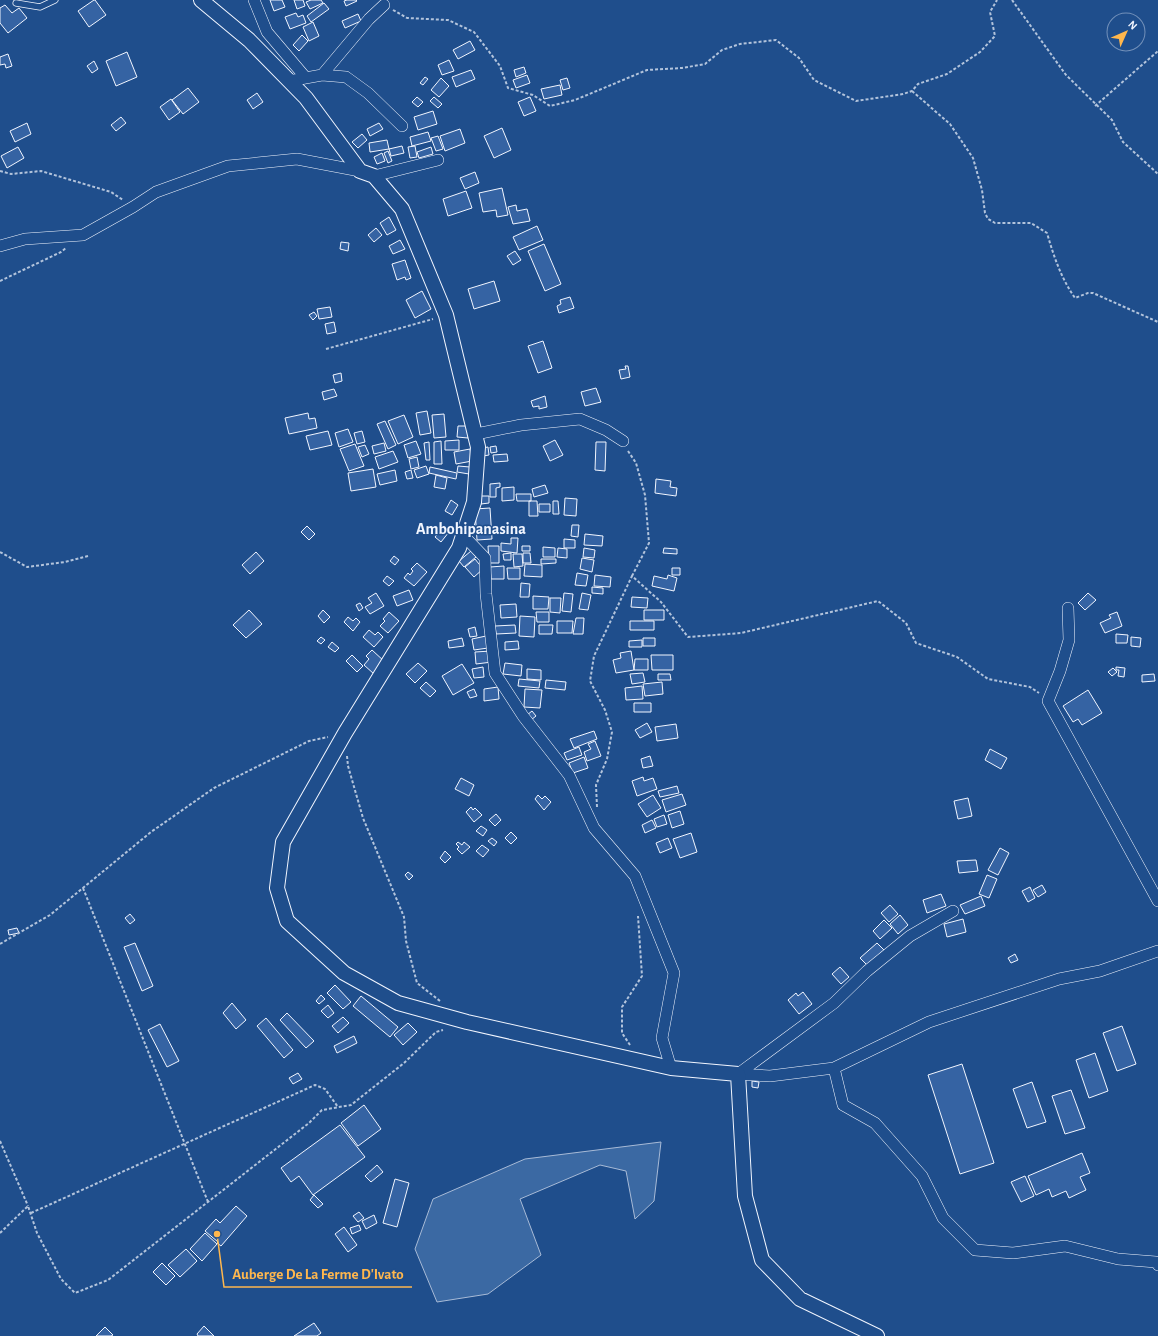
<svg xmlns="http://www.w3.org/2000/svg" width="1158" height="1336" font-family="'Alegreya Sans',sans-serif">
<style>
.water{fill:#3b69a3;stroke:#a8bbd7}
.building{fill:#3563a3;stroke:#f2f6ff}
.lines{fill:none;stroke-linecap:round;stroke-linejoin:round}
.service-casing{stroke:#f2f6ff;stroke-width:7}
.minor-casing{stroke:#f2f6ff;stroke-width:12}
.tertiary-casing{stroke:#f2f6ff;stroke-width:16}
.path{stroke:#b3c4dc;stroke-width:2;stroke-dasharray:3 2;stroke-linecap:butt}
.service{stroke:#1f4e8c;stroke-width:5.5}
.minor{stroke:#1f4e8c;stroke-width:11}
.tertiary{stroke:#1f4e8c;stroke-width:14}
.labels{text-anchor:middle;stroke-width:3;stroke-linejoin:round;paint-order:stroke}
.quarter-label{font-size:16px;font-weight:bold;fill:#f2f6ff;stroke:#1f4e8c}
.leader{fill:none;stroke:#ffb74d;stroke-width:1.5}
.callout-dot{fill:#ffb74d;stroke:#1f4e8c;stroke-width:1.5}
.callout-label{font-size:15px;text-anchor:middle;font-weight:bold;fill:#ffb74d;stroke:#1f4e8c;stroke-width:3;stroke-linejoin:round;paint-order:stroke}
</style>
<rect width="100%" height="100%" fill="#1f4e8c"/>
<path class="water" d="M661 1142 654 1201 635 1219 626 1171 600 1165 520 1199 541 1255 488 1294 437 1302 415 1249 433 1199 525 1159Z"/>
<path class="building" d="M94 0H95L106 15 89 27 78 11Z
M270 0H282L285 7 274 11Z
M294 0H303L305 6 297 9Z
M311 0H321L323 3 310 9 306 2Z
M347 0H356L357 1 346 6 344 1Z
M324 3 329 9 311 22 307 16Z
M5 5 12 13 19 8 27 18 8 33 0 23V8Z
M296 13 298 17 303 15 306 23 290 29 285 17Z
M358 14 361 21 345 28 342 21Z
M313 22 319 36 309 41 303 27Z
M302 35 308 41 299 51 293 45Z
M470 41 475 50 458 59 453 50Z
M127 52 137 77 116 86 106 61Z
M8 54 12 66 6 68 5 64 0 65V57Z
M449 60 454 71 442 75 438 65Z
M94 61 98 69 92 73 87 66Z
M524 67 526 73 516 77 514 70Z
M471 70 475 79 456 87 452 77Z
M527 75 530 83 516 88 513 80Z
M425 77 428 79 423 85 420 83Z
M441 78 449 86 439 97 431 90Z
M567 78 570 88 563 90 560 80Z
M560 85 562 95 544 99 541 89Z
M188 88 199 102 183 114 172 100Z
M257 93 263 102 253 109 247 100Z
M417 97 423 102 418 107 412 102Z
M434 97 442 104 438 108 430 101Z
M530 97 536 111 524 116 518 102Z
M171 99 180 112 169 120 160 107Z
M433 111 437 124 418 130 414 117Z
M121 117 126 123 116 131 111 125Z
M27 123 31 134 15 142 10 131Z
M379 123 383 129 370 136 367 129Z
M502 128 511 150 494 158 484 136Z
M460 129 465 143 445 151 440 136Z
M428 132 431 141 412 146 410 137Z
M362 134 367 140 358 148 352 142Z
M438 136 443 149 436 151 431 138Z
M387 140 389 149 370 152 369 143Z
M402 146 404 153 391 156 389 149Z
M415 146 417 157 410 158 408 147Z
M18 147 24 158 7 168 1 156Z
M431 147 433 154 419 158 417 152Z
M388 151 392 161 388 163 384 153Z
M382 153 385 161 377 164 374 157Z
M475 172 479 183 465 189 460 178Z
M502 188 508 215 497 217 496 210 483 212 479 193Z
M466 191 472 208 448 216 443 199Z
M516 205 517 211 527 209 530 221 513 224 508 207Z
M389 217 396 230 387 235 380 223Z
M537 226 543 240 519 250 513 237Z
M376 228 382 235 374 242 368 235Z
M400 240 405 249 393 254 389 246Z
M341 242 349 243 348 251 340 249Z
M544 244 561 284 545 291 528 251Z
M515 251 521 260 513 265 507 256Z
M405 260 411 278 406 280 405 277 397 280 392 264Z
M494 281 500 301 474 309 468 289Z
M422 291 431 309 415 318 406 300Z
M570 297 574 308 559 313 557 306 561 304 560 300Z
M330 307 332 317 319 319 317 309Z
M314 312 317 316 313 320 309 315Z
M334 322 336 332 327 334 325 324Z
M543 341 552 368 538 373 528 346Z
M625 366H628L630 377 621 379 619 370 626 369Z
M341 373 342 381 335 383 333 375Z
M596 388 601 402 585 406 581 392Z
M334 389 337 396 324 400 322 392Z
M545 396 547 407 539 409V406L533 407 531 401Z
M427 411 431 433 420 435 416 413Z
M308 413 309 419 315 418 317 428 289 434 285 418Z
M444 414 446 437 434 438 432 415Z
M404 415 413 437 398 444 388 421Z
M385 421 396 445 388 449 377 424Z
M458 426H469L468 438 457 437Z
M348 429 353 442 339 447 335 433Z
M328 431 332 445 310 450 306 436Z
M362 431 365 442 357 444 354 433Z
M459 440V450H445V441Z
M555 440 563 455 550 461 543 446Z
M416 441 421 454 408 458 404 445Z
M441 441 442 464H434V442Z
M429 442 430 460H426L424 443Z
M596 442H606L605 471 595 470Z
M384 443 386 451 374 454 372 446Z
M355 444 364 466 349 471 340 449Z
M365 445 369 454 362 457 358 447Z
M496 446 497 452 491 453 490 447Z
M488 447 489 455 483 456 482 448Z
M470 449 472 461 456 464 454 452Z
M393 451 398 462 379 469 375 457Z
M507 454 508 461 494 462 493 455Z
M417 457 419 467 411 469 409 459Z
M426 466 429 474 417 478 414 470Z
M458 466 470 467 469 474 457 472Z
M430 467 457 473 456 479 429 473Z
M373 469 376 487 351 491 348 473Z
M395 470 397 481 380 485 377 474Z
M411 470 413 478 407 479 405 472Z
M436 475 447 478 445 489 434 487Z
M656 479 671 481 670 487 677 488 676 496 655 493Z
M500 483V487L496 488V497H490V484Z
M545 485 548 493 534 497 532 489Z
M514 487V500L502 501V488Z
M516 494H531V501H517Z
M481 496H489V503L481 504Z
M565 498 577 499 576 516 564 515Z
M451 500 458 505 452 515 445 511Z
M529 501H537L538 516H529Z
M553 501H558L559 514H553Z
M539 504H550V512H539Z
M490 508 492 539 477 540 475 509Z
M572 525H579L578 537 571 536Z
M307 526 315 534 309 540 301 532Z
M443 527 449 532 441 542 435 537Z
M585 534 603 536 602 546 584 545Z
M511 538H518L517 553 501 551V543L511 544Z
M564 539 575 540V548H564Z
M488 546H499V563H489Z
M522 546H530V551H522Z
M543 547 555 548V557H543Z
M558 548 567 549V558L557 557Z
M584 548 595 550 594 558 583 557Z
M664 548 677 549V554L663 553Z
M471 551 476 557 464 567 459 561Z
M256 552 264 561 250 574 242 565Z
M511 553V560H504L503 554Z
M523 553H530L531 563H523Z
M513 554H522L523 566 514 567Z
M394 556 399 560 395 565 390 561Z
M582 558 594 560 592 572 580 569Z
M475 559 483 569 474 577 465 567Z
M541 559H556V563L541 564Z
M417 563 427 572 414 586 404 578 408 573 410 575 413 571 411 569Z
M525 564 542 565V577L524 576Z
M504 566V579H491L490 567Z
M507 568H520V579H508Z
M672 568H680V575H672Z
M577 573 588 575 586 586 575 585Z
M595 575 611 577 610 587 594 586Z
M668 575 677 578 674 591 652 586 654 576 667 579Z
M387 576 394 581 389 586 383 581Z
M521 583 530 584 529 597H520Z
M592 587 603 588V594L592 593Z
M409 590 413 600 397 606 393 596Z
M376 593 384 606 370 614 365 607 372 603 368 598Z
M564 593 573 594 571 612 562 611Z
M582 593 591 595 588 610 579 609Z
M1088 593 1096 600 1085 610 1078 603Z
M533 596 549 597 548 609H533Z
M632 597 648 598 647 608 631 607Z
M550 598H561L560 613 550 612Z
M360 603 363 608 359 611 356 605Z
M516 604 517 617 501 618 500 605Z
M249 610 262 624 246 638 233 625Z
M323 610 330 617 324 623 318 616Z
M644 610H664V620H644Z
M389 612 399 621 388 633 380 626 385 621 383 619Z
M536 612H549V622H537Z
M1117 612 1122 626 1105 633 1100 623 1111 618 1109 615Z
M520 616 535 617 534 637 519 636Z
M348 617 353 621 356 618 360 622 353 631 344 622Z
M576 618H584L583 634H573Z
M557 621H573L572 633H557Z
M630 621H654V630H630Z
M515 625 516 633 496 634 495 626Z
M539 625H553L552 634H539Z
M475 627 477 636 470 637 468 629Z
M369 630 375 635 378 632 383 637 374 647 363 637Z
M1116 634 1128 635 1127 643H1116Z
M486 636 488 648 474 650 472 639Z
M321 637 325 640 321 644 317 641Z
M1131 637 1141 638 1140 647 1131 646Z
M462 638 464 646 449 648 448 641Z
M643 638H655V646H643Z
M642 640V647H629V641Z
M518 641 519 649 505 650V642Z
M332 642 339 648 335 652 328 647Z
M372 650 385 662 374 674 364 665 369 659 366 656Z
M491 651 492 662 476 664 475 652Z
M631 651 634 670 616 673 613 660 621 658 620 653Z
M352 655 363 666 357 672 346 661Z
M651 655H673V670H652Z
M635 659H648V670H634Z
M418 663 427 671 415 683 406 674Z
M505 663 522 665 521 676 503 674Z
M462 664 474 683 453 695 442 676Z
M483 667 484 677 474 678 472 669Z
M1116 667 1125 668 1124 677 1118 676 1119 670H1116Z
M1113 668 1117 672 1112 676 1108 672Z
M527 669 541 670V680L527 679Z
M643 673 645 682 632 684 630 674Z
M658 674H670L671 680H658Z
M1154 674 1155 681 1142 682V675Z
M519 679 540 681 539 688 518 686Z
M546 680 566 682 565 690 545 688Z
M426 682 436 691 430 697 420 688Z
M662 682 663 694 645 696 643 684Z
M642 686 643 699 626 700 625 688Z
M498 687 499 699 484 701V689Z
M474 689 477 696 470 698 467 692Z
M525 689 542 690 540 708 524 707Z
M1088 690 1102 713 1082 725 1078 719 1073 722 1063 706Z
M634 703H651V712H634Z
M532 711 536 716 531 720 527 715Z
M647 723 652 732 640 738 635 730Z
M676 724 678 738 657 741 655 727Z
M594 731 597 739 574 748 570 739Z
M595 741 601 756 587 761 584 752 591 749 588 744Z
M579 747 582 755 567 760 564 753Z
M990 749 1007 758 1001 769 985 760Z
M650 756 653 766 643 768 641 759Z
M584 757 588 768 573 773 569 763Z
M643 777 644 781 653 778 657 789 637 796 632 781Z
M461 778 474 785 469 796 455 789Z
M677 786 679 793 660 797 658 791Z
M682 794 686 805 666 812 662 800Z
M538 795 542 799 545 796 551 802 544 810 535 799Z
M653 795 661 808 647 817 638 804Z
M968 798 972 816 958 819 954 801Z
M471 807 473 810 475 808 482 815 474 822 466 812Z
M680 811 684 824 672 828 668 815Z
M496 814 501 820 495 826 489 820Z
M664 815 667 824 657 827 654 819Z
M652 820 656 828 645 833 642 825Z
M481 826 487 830 483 836 476 831Z
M511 832 517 838 511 844 505 838Z
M691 833 697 852 680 858 673 839Z
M492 838 497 842 494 846 488 841Z
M668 838 672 848 660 853 656 843Z
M458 842 462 845 464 842 470 847 462 854 457 849 459 847 456 844Z
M482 845 489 850 483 857 476 851Z
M1000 848 1009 853 998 875 988 870Z
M445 851 451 857 445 863 440 858Z
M976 860 978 871 959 873 957 861Z
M408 872 413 876 409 880 405 875Z
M987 875 997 879 989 898 979 894Z
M1042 885 1046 892 1038 897 1033 890Z
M1030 887 1035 898 1028 902 1022 891Z
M941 894 946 906 927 913 923 900Z
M981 896 985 906 965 914 960 905Z
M890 905 898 914 889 922 881 913Z
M130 914 135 920 130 924 125 918Z
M900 915 908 925 898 934 890 924Z
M963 919 966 932 947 937 944 924Z
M884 920 892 928 880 939 873 931Z
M17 928 19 933 9 935 8 930Z
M135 943 153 986 142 991 124 947Z
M877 943 884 950 867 965 860 958Z
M1015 954 1018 960 1011 963 1008 958Z
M840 967 849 977 841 984 832 974Z
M335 985 351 1002 343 1009 327 993Z
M803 992 812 1004 799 1014 788 1000 796 993 798 996Z
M321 995 325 999 319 1004 316 1001Z
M361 996 398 1027 390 1037 353 1006Z
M232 1003 246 1020 236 1029 223 1013Z
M328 1005 334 1013 328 1018 321 1011Z
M287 1013 314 1041 306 1048 280 1020Z
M343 1017 349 1023 338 1033 332 1026Z
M266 1018 293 1050 284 1058 257 1026Z
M408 1023 417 1032 403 1045 394 1035Z
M160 1024 179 1061 167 1067 148 1030Z
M1122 1026 1136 1064 1117 1071 1103 1033Z
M354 1036 357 1043 337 1053 334 1046Z
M1095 1053 1108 1091 1089 1098 1076 1060Z
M962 1064 994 1163 960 1174 928 1075Z
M298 1073 302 1079 293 1084 289 1078Z
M752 1081 759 1082 758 1088 752 1087Z
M1032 1082 1046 1122 1027 1128 1013 1089Z
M1071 1090 1085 1128 1065 1134 1052 1096Z
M364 1105 381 1129 358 1146 341 1123Z
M340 1125 365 1157 313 1195 299 1176 291 1182 281 1168Z
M1082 1153 1090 1173 1080 1177 1086 1190 1069 1198 1066 1191 1052 1197 1049 1189 1036 1195 1028 1176Z
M377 1165 383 1172 371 1182 365 1176Z
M1025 1176 1034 1196 1021 1202 1011 1182Z
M395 1179 409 1183 397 1227 383 1223Z
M314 1195 323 1204 318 1208 310 1200Z
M236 1206 247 1216 221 1246 217 1243 218 1242 205 1231 216 1219 220 1223Z
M359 1212 364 1218 358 1222 353 1216Z
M374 1215 377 1223 366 1229 362 1221Z
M359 1225 361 1230 352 1234 350 1228Z
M344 1227 357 1245 348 1252 335 1234Z
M205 1233 217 1244 202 1261 190 1249Z
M186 1249 197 1261 180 1277 168 1265Z
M162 1263 175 1276 166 1285 153 1272Z
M314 1323 321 1333 317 1336H294Z
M204 1326 214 1336H198L197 1334Z
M105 1327 113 1335 111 1336H96Z"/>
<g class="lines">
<defs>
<path id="service" d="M16 3 40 7 55 0"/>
<path id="minor" d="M254 0 267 32 306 78
M322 75 346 77 368 93 402 126
M289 81 322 75 369 19 384 5
M374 176 438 160
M0 246 25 239 83 235 133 207 156 192 228 166 297 159 360 171
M476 434 521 425 580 419 606 430 623 441
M463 535 485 558 486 594 495 673 523 716 569 775 594 828 635 876 674 973 662 1038 671 1068
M1068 608 1069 640 1060 671 1048 701 1158 901
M834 1068 843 1105 875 1123 922 1176 943 1218 975 1250 1013 1253 1065 1246 1118 1259 1156 1262 1158 1265
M738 1074 770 1076 834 1068 929 1022 1059 979 1100 971 1158 951
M738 1074 834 1003 867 971 910 936 953 911"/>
<path id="tertiary" d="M201 0 249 40 306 98 360 171 374 176 402 209 446 315 478 447 474 502 459 548 345 733 283 842 277 888 287 921 344 973 398 1003 467 1022 671 1068 738 1074 745 1196 762 1260 800 1299 877 1336"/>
</defs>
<use href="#service" class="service-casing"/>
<use href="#minor" class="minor-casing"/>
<use href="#tertiary" class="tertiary-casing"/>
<path class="path" d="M1012 0 1066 75 1112 120 1123 142 1158 174
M393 10 407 18 448 20 474 32 500 66 508 88 533 95 550 106 575 100 647 70 682 68 705 64 722 50 740 44 776 40 799 58 814 80 856 101 903 94 912 91 918 84 947 74 980 52 995 36 990 12 997 0
M912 91 950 124 973 158 982 190 985 213 988 219 995 223H1031L1047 233C1054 257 1061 278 1075 298L1088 293H1093L1158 322
M1095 106 1158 51
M0 171 11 174 41 171 111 192 123 200
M0 281 61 252 66 248
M326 349 433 319
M628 451 636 463 645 495 649 543 632 576
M0 552 27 567 65 562 88 556
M347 756 348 766 363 818 404 917 406 941 417 983 440 1001
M597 807 596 785 607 759 612 732 605 710 590 681 594 656 632 576 661 602 688 637 741 633 878 601 906 623 916 643 957 657 988 679 1030 687 1039 693
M83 888 208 1202
M0 944 50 915 151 832 214 788 309 741 328 737
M630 1045 622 1033V1007L642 976 638 916
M0 1141 28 1206
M31 1213 315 1085 325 1089 338 1107
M0 1233 28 1206 37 1233 61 1279 75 1293 108 1280 309 1123 322 1110 351 1105 404 1063 436 1032 443 1030"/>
<use href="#service" class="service"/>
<use href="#minor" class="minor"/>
<use href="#tertiary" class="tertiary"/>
</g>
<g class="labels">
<g class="quarter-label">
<text x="471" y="534">Ambohipanasina</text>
</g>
</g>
<path class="leader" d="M217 1234L224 1287H412"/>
<circle class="callout-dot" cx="217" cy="1234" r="4"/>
<g class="callout-label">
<text x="318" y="1279">Auberge De La Ferme D'Ivato</text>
</g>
<g transform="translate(1126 32) rotate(45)"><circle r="19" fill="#1f4e8c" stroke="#7391ba"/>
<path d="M0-3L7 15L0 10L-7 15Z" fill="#ffb74d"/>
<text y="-6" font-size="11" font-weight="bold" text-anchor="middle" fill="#f2f6ff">N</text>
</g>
</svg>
